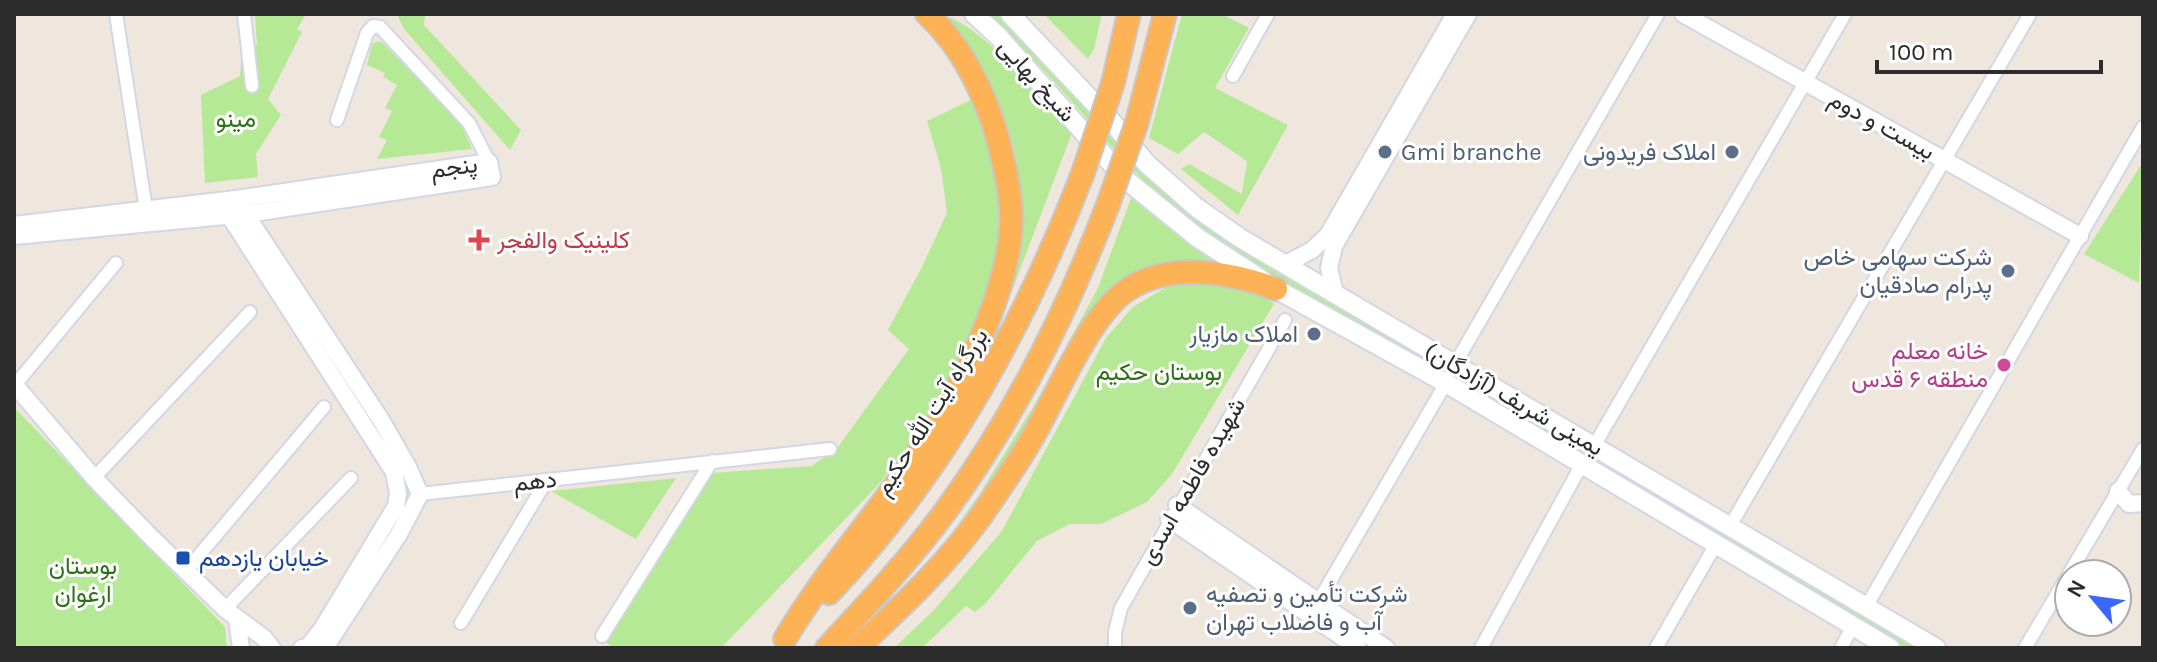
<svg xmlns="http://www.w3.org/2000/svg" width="2157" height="662" font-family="Karla,Vazirmatn,sans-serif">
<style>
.green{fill:#b6e996}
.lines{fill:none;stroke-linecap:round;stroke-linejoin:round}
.minor-casing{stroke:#d2d7e5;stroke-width:16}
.tertiary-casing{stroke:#d2d7e5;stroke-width:20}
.secondary-casing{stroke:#d2d7e5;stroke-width:22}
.trunk-casing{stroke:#c8c8c8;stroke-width:26}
.minor{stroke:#fff;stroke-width:12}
.tertiary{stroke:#fff;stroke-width:16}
.secondary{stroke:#fff;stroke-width:18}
.trunk{stroke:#fdb256;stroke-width:22}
.trunk-bridge-casing{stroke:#c8c8c8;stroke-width:26;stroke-linecap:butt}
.trunk-bridge{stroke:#fdb256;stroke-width:22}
.service-dot{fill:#5c6f8a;stroke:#fff;stroke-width:3}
.health-dot{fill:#e0444e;stroke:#fff;stroke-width:3}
.hotel-dot{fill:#d1479c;stroke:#fff;stroke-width:3}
.transit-dot{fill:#1a4fb4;stroke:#fff;stroke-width:3}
.labels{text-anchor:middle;stroke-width:6;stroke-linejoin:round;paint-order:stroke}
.street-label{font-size:24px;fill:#2c2c2c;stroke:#fff}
.park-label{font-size:24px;fill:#2c7015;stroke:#fff}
.service-label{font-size:24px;fill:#4e5e75;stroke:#fff;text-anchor:end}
.health-label{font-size:24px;fill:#be3a42;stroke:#fff;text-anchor:start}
.hotel-label{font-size:24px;fill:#b23c85;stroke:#fff;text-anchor:end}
.transit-label{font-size:24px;fill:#164399;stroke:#fff;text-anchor:start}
</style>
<rect width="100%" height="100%" fill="#efe6dd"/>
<path class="green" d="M255 14H306L297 29 302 32 268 99 281 115 256 154 258 177 205 183 201 95 240 76 242 52 257 45Z
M397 14H425L424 25 521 130 510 150 404 29Z
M940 14C988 28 1038 96 1072 133L1011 293 1007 287 1018 184 1015 152 1006 121 982 66Z
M987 14 998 15 1032 48 1150 179 1209 228 1920 648H1906L1274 277C1229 249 1183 221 1146 183 1092 128 1045 65 987 14Z
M1044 14H1102L1094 49 1088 59Z
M1182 14H1222L1249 28 1215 88 1288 125 1238 215 1181 169 1189 164 1242 194 1247 161 1204 132 1178 154 1149 138Z
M378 41 383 43 460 122 472 149 377 159 387 140 379 137 392 111 385 108 397 85 383 77 385 73 367 65 372 44Z
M975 98 998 167 1000 209 998 244 988 300 962 360 909 444 879 484 721 648H615L603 641 711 473 812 466 838 447 909 349 888 330 922 267 947 213 941 168 927 121Z
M2143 162 2139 283 2084 254Z
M1133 193 1221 261C1188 257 1162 262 1133 278L960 536 954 530 979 495 1036 402 1098 288Z
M1193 280 1250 287 1274 304 1172 474 1147 502 1101 524H1070L1037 541 985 604 975 612 966 606 922 648H894L934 610 1002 531 1106 338 1133 307 1175 282Z
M14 407 225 627 227 648H14Z
M676 478 636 539 551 491Z"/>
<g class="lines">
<defs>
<path id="minor" d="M116 14 146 210
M244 14 252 86
M1233 76 1268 14
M337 120 367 33 373 26 380 27 469 123 489 162
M1455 364 1658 14
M15 385 116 263
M1594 446 1845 14
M94 478 250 312
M420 494 830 449
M1730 526 2030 14
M185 572 324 407
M1318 602 1446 383
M1866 607 2143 127
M225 609 351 478
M461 623 547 480
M602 636 712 461
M1115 648V632L1121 608 1285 320
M1481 648 1582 464
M1656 648 1716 544
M1841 648 1853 626
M2025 648 2143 449"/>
<path id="tertiary" d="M1683 14 2080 236
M241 207 381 420 408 467 420 494
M225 209 394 472 398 493 396 506 322 629 308 647 302 648
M14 225 236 199 489 162 492 177 246 214 14 236
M1284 265 1312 250 1328 235 1455 14
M1335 294 1329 268 1334 246 1468 14
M14 384 94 478 150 536 225 609 264 638 272 648
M2118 491 2129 504 2143 503
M1177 505 1386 648
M1169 519 1358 648
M237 619 241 648
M325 648 399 534 420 494"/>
<path id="secondary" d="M974 14 998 36 1125 179 1198 238 1276 289 1446 383 1890 648
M1010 14 1113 123 1147 164 1197 208 1240 238 1936 648"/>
<path id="trunk" d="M1113 83 1129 14
M1137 122 1165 14
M829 593C943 474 1024 326 1083 173
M785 639C818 583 860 534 898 482 947 416 1004 311 1011 229 1013 199 1005 168 998 139 985 94 962 46 927 14
M827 648C869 603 911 558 947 509 1015 416 1068 309 1109 202
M857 648C901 607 946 565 981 516 998 491 1016 466 1031 440 1056 398 1089 313 1130 288 1173 262 1231 272 1276 289"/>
</defs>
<use href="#minor" class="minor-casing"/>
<use href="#tertiary" class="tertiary-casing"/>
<use href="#secondary" class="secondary-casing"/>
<use href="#trunk" class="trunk-casing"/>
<use href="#minor" class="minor"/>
<use href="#tertiary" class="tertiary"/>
<use href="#secondary" class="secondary"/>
<use href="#trunk" class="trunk"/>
<defs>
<path id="trunk-bridge" d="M1083 173 1113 83
M1109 202 1137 122"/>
</defs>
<use href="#trunk-bridge" class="trunk-bridge-casing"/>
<use href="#trunk-bridge" class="trunk-bridge"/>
</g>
<g class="service-dot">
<circle cx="1385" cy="152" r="8"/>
<circle cx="1732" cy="152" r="8"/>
<circle cx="2008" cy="271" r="8"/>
<circle cx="1314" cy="334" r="8"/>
<circle cx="1190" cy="608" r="8"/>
</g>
<path class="health-dot" d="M475 228h8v8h8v8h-8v8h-8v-8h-8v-8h8z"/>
<circle class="hotel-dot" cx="2004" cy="365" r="8"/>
<rect class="transit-dot" x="175" y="550" width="16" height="16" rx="4"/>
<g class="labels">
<g class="street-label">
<text transform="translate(1037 80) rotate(48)" y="8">شیخ بهایی</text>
<text transform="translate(1882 125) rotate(29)" y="8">بیست و دوم</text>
<text transform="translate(454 167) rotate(-8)" y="8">پنجم</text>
<text transform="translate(1514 399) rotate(30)" y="8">یمینی شریف (آزادگان)</text>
<text transform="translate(931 412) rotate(-58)" y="8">بزرگراه آیت الله حکیم</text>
<text transform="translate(535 481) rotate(-6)" y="8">دهم</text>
<text transform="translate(1192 481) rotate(-60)" y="8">شهیده فاطمه اسدی</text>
</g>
<g class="park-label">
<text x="236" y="127">مینو</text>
<text x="1159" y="380">بوستان حکیم</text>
<text x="83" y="574">بوستان<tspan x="83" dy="28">ارغوان</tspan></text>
</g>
<g class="service-label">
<text x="1401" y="160" text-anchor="start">Gmi branche</text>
<text x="1716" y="160">املاک فریدونی</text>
<text x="1992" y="265">شرکت سهامی خاص<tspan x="1992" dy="28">پدرام صادقیان</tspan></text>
<text x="1298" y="342">املاک مازیار</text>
<text x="1206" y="602" text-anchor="start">شركت تأمين و تصفيه<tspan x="1206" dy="28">آب و فاضلاب تهران</tspan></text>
</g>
<g class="health-label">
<text x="497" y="248">کلینیک والفجر</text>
</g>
<g class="hotel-label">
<text x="1988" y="359">خانه معلم<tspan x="1988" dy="28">منطقه ۶ قدس</tspan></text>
</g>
<g class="transit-label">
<text x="199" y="566">خیابان یازدهم</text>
</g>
</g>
<rect width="2157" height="662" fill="none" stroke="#2c2c2c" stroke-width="32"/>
<g transform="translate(2093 598) rotate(299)"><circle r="38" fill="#ffffff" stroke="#ababab" stroke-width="2"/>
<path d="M0-6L14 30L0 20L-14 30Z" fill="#3a68ff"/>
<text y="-12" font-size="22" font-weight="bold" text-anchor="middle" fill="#2c2c2c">N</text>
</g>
<path d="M1877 60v12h224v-12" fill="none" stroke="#2c2c2c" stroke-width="4"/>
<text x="1889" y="60" font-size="24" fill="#2c2c2c" stroke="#ffffff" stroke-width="6" paint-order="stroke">100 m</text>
</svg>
